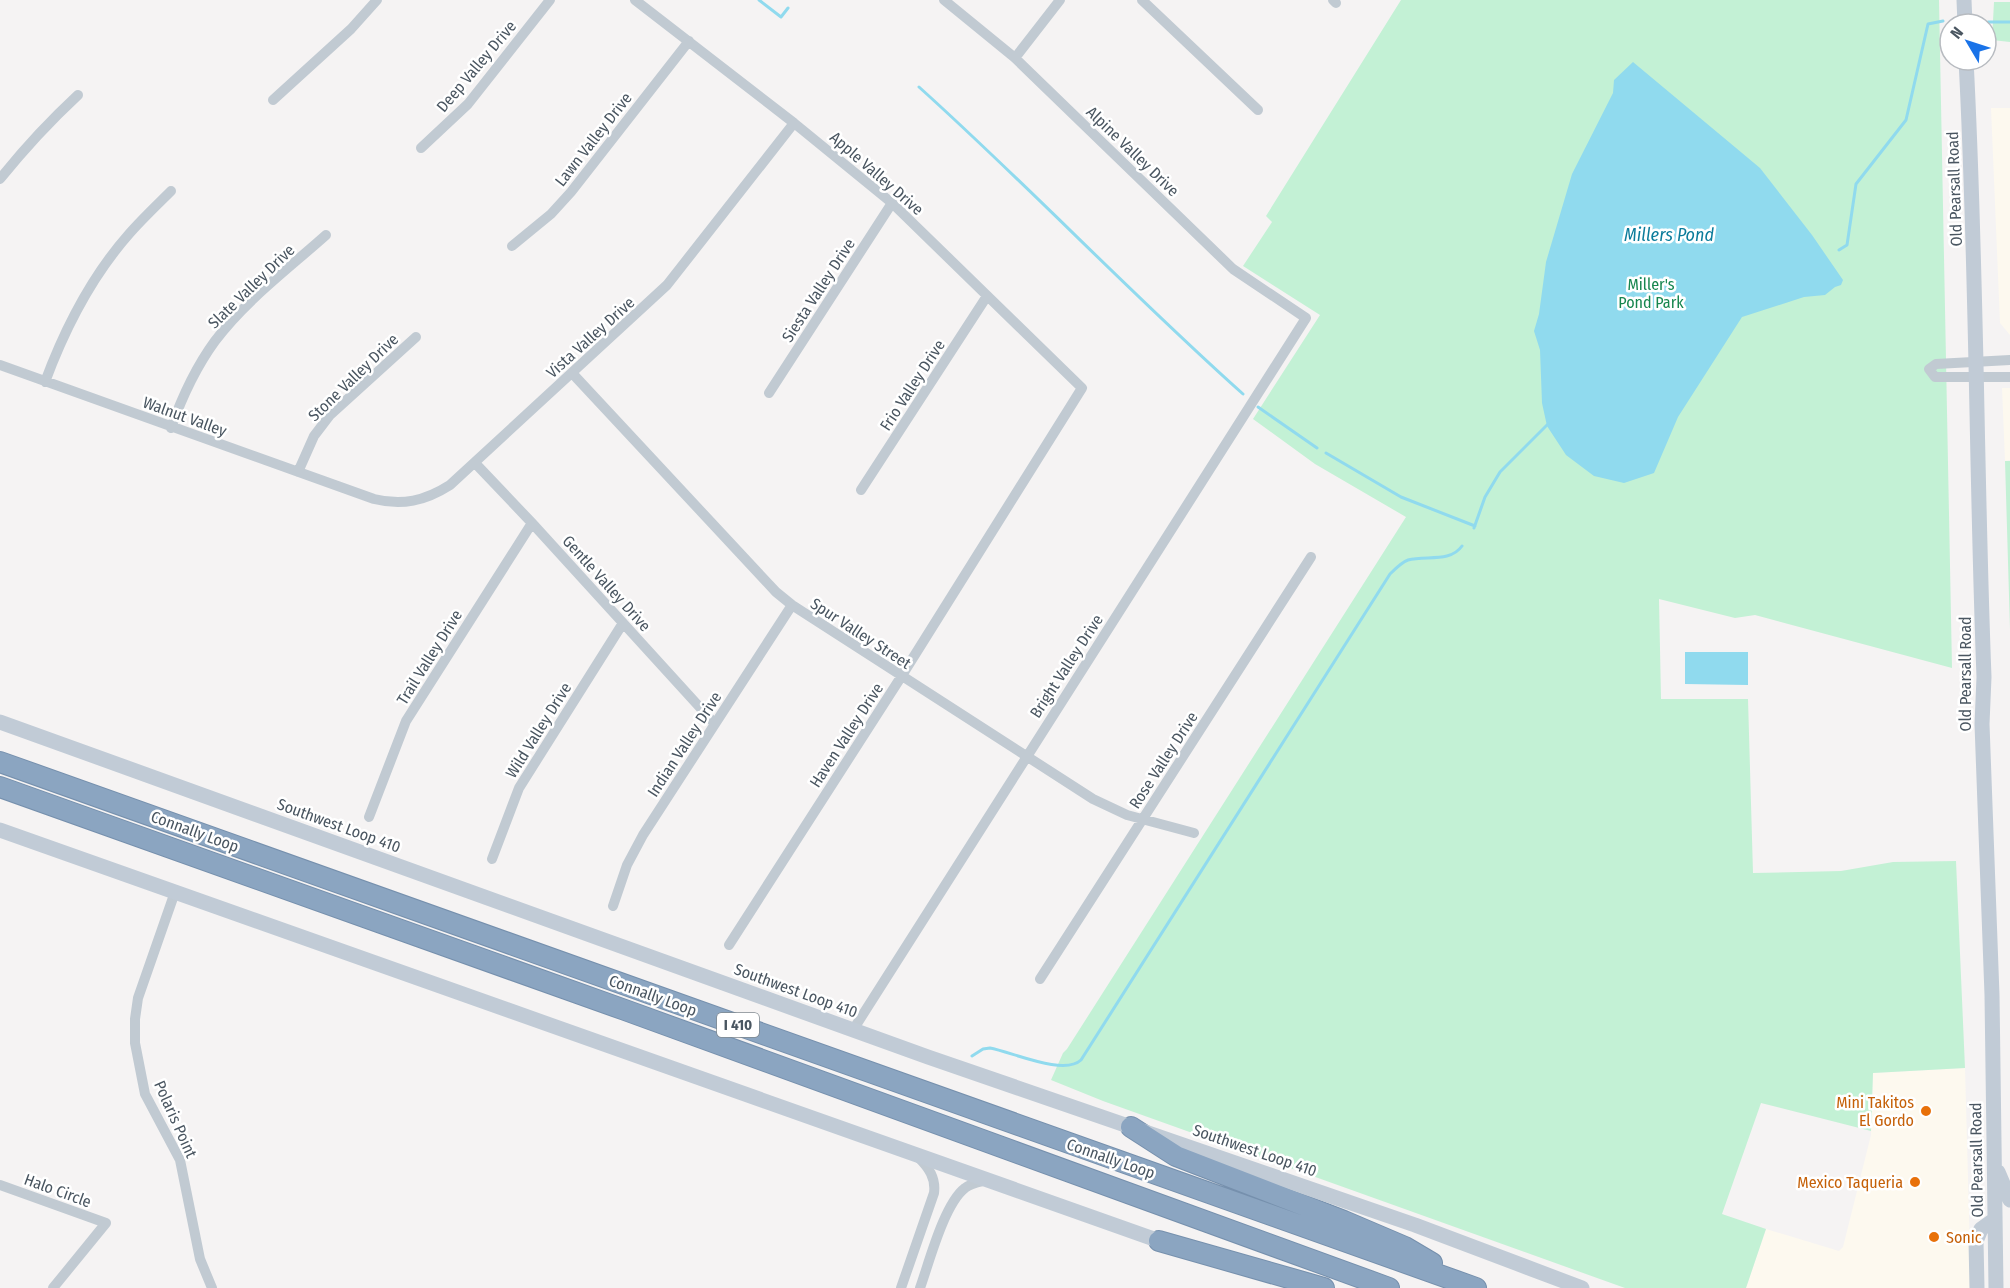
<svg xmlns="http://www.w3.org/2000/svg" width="2010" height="1288" font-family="'Fira Sans Condensed',sans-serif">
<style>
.commercial{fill:#fdf9ef}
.green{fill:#c3f1d5}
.water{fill:#90daee}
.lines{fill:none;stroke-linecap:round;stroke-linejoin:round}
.stream{stroke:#90daee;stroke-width:3}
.highway-casing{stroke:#7690ad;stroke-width:22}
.street{stroke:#c1cad2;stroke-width:10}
.secondary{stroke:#c1cbd6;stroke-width:15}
.highway{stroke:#8ba5c1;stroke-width:20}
.food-dot{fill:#e8710a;stroke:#fff;stroke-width:2}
.labels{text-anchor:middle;stroke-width:5;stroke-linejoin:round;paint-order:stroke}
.shield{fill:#fff;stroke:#808990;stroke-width:1.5}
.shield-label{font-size:15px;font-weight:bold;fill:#4a5661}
.street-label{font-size:16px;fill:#4a5661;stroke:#fff}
.park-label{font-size:16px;fill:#17864f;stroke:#fff}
.food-label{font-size:16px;fill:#c56008;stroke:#fff;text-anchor:end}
.water-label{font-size:18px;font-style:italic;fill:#0c7c9b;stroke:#fff}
</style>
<rect width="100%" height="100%" fill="#f5f3f3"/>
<path class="commercial" d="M1991 108H2010V335L2000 323Z
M2002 388H2010V460L2005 461Z
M1965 1068 1971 1288H1746L1766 1229 1839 1251 1843 1247 1871 1135 1873 1073Z"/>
<path class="green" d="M1401 0H1939L1952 668 1755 615 1735 618 1659 599 1661 699H1748L1753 873 1841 871 1893 862 1956 861 1965 1068 1873 1073 1871 1131 1761 1103 1722 1214 1766 1229 1746 1288H1625L1103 1101 1051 1080 1063 1053 1067 1049 1406 517 1315 464 1253 419 1320 315 1243 266 1272 222 1266 216Z
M1994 2H2010V42L1992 40Z
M2005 461H2010V629Z"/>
<path class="water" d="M1633 62 1760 168 1812 235 1843 280 1841 285 1835 287 1825 295 1804 297 1742 317 1678 417 1654 473 1624 483 1594 476 1566 455 1547 426 1542 403 1540 350 1534 331 1539 314 1546 262 1572 174 1613 93 1614 80Z
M1685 652H1748V685L1685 684Z"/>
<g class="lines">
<path class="stream" d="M759 0 781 17 788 8
M1988 22H2010
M919 87C1030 187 1132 295 1243 394
M1839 250 1847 245 1856 184 1906 120 1928 24 1943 21
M1258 407 1317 448
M1326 453 1401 497 1475 526
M1474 528 1485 497 1500 472 1548 424
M972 1056 983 1049 990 1048C1012 1052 1064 1076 1081 1060L1390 574C1395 569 1402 562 1408 560 1426 555 1450 563 1462 546"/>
<defs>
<path id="highway" d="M0 762 1476 1288
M0 787 625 1010 1389 1288
M1131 1127 1176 1156 1344 1221 1405 1247 1432 1263
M1159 1241 1324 1288"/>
</defs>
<use href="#highway" class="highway-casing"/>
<path class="street" d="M635 0 794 123 892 203 1082 388 901 677 729 945
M1142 0 1258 110
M1333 0 1336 3
M1015 58 1060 0
M273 100 351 29 377 0
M421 148 468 104 550 0
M0 179C24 149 50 121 78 95
M512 246 551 214 571 192 689 41
M2010 360 1936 364 1929 369 1935 377H2010
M0 365 374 499C402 506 425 501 450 485L667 285 794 123
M572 373 776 592 792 605 1093 799 1127 815 1194 833
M45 382C65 328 91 277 129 234 142 219 157 205 171 191
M769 393 892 203
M171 428C182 397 196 367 215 341 246 300 288 269 326 235
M475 463 532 523 715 724
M298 472 314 436 330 415 416 337
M861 490 987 296
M369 817 406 721 532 523
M492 859 519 788 623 623
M175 892 138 998 135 1019V1043L145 1094 180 1160 200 1259 212 1288
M613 906 627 865 643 835 792 605
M1040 979 1311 557
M853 1030 1306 318 1233 269 1015 58 944 0
M0 1185 106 1223 53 1288
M901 1288 934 1193C936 1178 929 1168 918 1157
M920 1288C929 1263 944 1204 965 1188 971 1183 979 1182 987 1180"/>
<path class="secondary" d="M1964 0 1965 24
M1966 60C1977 266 1976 472 1984 677L1982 724 1992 995 1996 1288
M0 722 928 1057 1415 1225 1582 1288
M0 830 1168 1244
M1998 1172 2010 1200
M1977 1288 1976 1241 1981 1229 1995 1219"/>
<use href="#highway" class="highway"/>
</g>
<g class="food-dot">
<circle cx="1926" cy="1111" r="6"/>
<circle cx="1915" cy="1182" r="6"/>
<circle cx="1934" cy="1237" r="6"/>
</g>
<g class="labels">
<rect class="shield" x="717" y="1013" width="42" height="24" rx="4.5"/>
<g class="shield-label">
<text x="738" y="1030">I 410</text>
</g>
<g class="street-label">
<text transform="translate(476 66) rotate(-50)" y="6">Deep Valley Drive</text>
<text transform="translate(593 139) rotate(-52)" y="6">Lawn Valley Drive</text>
<text transform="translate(1133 151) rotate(44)" y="6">Alpine Valley Drive</text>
<text transform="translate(877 173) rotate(41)" y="6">Apple Valley Drive</text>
<text transform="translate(1954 189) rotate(-92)" y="6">Old Pearsall Road</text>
<text transform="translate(251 286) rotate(-44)" y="6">Slate Valley Drive</text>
<text transform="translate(818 290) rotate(-57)" y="6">Siesta Valley Drive</text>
<text transform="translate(590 337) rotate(-42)" y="6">Vista Valley Drive</text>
<text transform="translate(353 377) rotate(-44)" y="6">Stone Valley Drive</text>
<text transform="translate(912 385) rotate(-57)" y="6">Frio Valley Drive</text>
<text transform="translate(185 416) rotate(20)" y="6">Walnut Valley</text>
<text transform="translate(607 583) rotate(48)" y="6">Gentle Valley Drive</text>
<text transform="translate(861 633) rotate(33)" y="6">Spur Valley Street</text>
<text transform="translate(429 657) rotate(-58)" y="6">Trail Valley Drive</text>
<text transform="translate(1066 666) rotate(-57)" y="6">Bright Valley Drive</text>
<text transform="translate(1965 674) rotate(-90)" y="6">Old Pearsall Road</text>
<text transform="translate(538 730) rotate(-58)" y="6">Wild Valley Drive</text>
<text transform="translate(846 735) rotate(-57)" y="6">Haven Valley Drive</text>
<text transform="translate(684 744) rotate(-57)" y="6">Indian Valley Drive</text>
<text transform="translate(1163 760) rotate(-57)" y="6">Rose Valley Drive</text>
<text transform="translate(339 825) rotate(20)" y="6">Southwest Loop 410</text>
<text transform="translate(195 831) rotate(20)" y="6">Connally Loop</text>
<text transform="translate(796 990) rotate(20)" y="6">Southwest Loop 410</text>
<text transform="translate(653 995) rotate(20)" y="6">Connally Loop</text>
<text transform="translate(176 1119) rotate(66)" y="6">Polaris Point</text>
<text transform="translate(1255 1150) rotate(19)" y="6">Southwest Loop 410</text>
<text transform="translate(1111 1158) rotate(19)" y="6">Connally Loop</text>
<text transform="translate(1976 1160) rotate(-91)" y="6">Old Pearsall Road</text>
<text transform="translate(58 1190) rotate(20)" y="6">Halo Circle</text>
</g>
<g class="park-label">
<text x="1651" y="290">Miller's<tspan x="1651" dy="18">Pond Park</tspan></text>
</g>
<g class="food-label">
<text x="1914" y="1108">Mini Takitos<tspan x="1914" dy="18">El Gordo</tspan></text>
<text x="1903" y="1188">Mexico Taqueria</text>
<text x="1946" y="1243" text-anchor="start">Sonic</text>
</g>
<g class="water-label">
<text x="1669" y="241">Millers Pond</text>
</g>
</g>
<g transform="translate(1968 42) rotate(309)"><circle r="28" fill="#ffffff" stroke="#b7bbc0" stroke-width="1.5"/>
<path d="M0-4.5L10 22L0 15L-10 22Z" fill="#1a73e8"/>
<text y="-9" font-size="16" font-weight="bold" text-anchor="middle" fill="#4a5661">N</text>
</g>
</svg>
